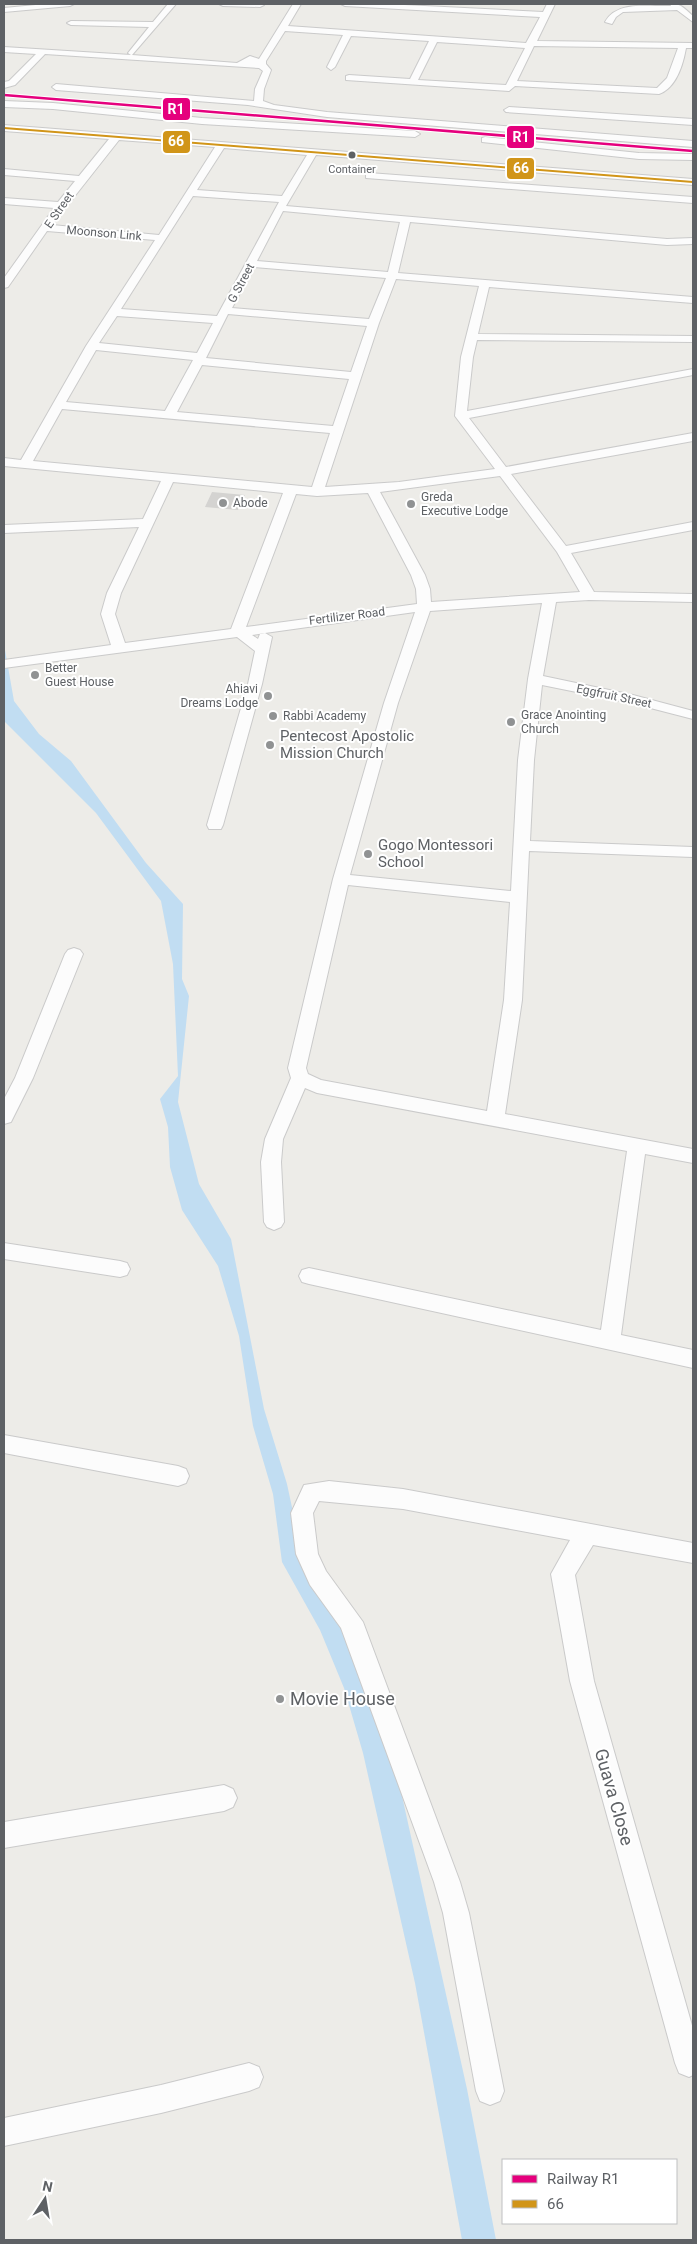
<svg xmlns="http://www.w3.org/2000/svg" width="697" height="2244" font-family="Roboto,sans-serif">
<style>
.water{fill:#c1ddf2}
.building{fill:#d4d3d1}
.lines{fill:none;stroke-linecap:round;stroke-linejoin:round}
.minor-casing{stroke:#cacaca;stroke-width:2}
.minor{fill:#fcfcfc;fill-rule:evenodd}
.bus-1-casing{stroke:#fff;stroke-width:4}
.bus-1{stroke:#d19519;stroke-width:2}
.rail-1-casing{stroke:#fff;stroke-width:4.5}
.rail-1{stroke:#e5007d;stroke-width:2.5}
.bus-dot{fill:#5e6165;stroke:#fff;stroke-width:2}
.poi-dot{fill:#909293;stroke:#fff;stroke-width:2}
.labels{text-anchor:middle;stroke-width:4;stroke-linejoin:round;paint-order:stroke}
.far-bus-label{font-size:11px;fill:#5e6165;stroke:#fff}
.far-street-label{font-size:12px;fill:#5e6165;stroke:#fff}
.far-poi-label{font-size:12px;fill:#5e6165;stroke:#fff;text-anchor:start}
.poi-label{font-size:15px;fill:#5e6165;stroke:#fff;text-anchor:start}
.near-poi-label{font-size:18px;fill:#5e6165;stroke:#fff;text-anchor:start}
.near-street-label{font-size:18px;fill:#5e6165;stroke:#fff}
.line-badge{stroke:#fff;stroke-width:2}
.badge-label{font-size:14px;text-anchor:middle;font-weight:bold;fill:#fff}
</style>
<rect width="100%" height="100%" fill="#edece8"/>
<path class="water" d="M4 644 14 701 39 734 71 761 146 863 183 904 182 979 189 996 178 1102 199 1184 231 1239 264 1409 287 1484 303 1559 354 1650 398 1778 467 2089 496 2240H462L415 1983 363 1753 344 1688 320 1630 282 1562 273 1494 253 1426 239 1336 218 1266 182 1210 170 1167 168 1127 160 1099 178 1076 173 964 161 901 96 813 4 721Z"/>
<path class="building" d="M212 492 245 495 238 510 205 507Z"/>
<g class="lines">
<defs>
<path id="minor" d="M46 4H74L70 6 4 12V8Z
M168 4H176L132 55 237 63 250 56 259 59 293 4H301L288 26 526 43 540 17 345 6 341 4H384L543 12 547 4H555L537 41 693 43V48H686C683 65 676 88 659 94L515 86 509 91 346 80V76L349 75 410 79 429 41 351 36 335 67 331 70 327 67 343 35 285 31 266 61V64L271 70 264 89 263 101 274 105 327 112 693 141V147L327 117 248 105 56 90 52 87 56 84 254 101 255 89 263 71 259 68 45 54 15 85 4 88V82L9 81 36 54 4 52V47L131 55 128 53 149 27 71 25 67 23 71 21 153 22ZM437 42 525 48 506 85 418 80ZM534 46 678 48 667 78 657 88 517 81Z
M219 4H263L264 5 260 7 223 6Z
M670 4C681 3 685 9 693 16V22L677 10 623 12 616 17 612 24 605 22C617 0 649 7 671 6Z
M4 101 53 103 202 118 415 131 420 134 415 137 202 124 53 109 4 107Z
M509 107 693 119V125L506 112 504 110Z
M4 125 693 179V185L316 155 286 206 667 239 693 238V244L667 245 410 222 398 273 693 297V303L489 287 478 334 693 336V342L477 340 473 357 467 411 693 369V375L469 418 506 467 693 433V441L511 474 566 546 693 522V530L571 553 594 592 693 594V602L589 600 556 602 543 676 633 695 693 711V719L631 703 542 685 534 760 530 841 693 847V857L529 851 522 1000 505 1114 693 1149V1163L645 1154 621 1335 693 1350V1368L309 1284 302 1282 299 1276 302 1270 309 1268 601 1330 627 1151 317 1093 305 1088 283 1139 281 1162 284 1222 281 1227 274 1230 267 1227 264 1222 261 1162 265 1139 291 1078 288 1068 333 879 384 703 415 612 265 633 272 637 262 684 223 825 221 829H209L207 825 248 684 255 651 237 637 4 668V660L111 645 101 614 107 593 139 527 4 533V525L143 519 161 481 4 466V458L21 460 86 346 155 240 47 231 8 287 4 288V278L54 208 4 204V198L58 202 75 181 4 175V169L79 176 109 139 4 131ZM119 140 215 147 159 235 52 225ZM224 148 307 155 282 196 197 190ZM193 196 279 202 217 316 121 309ZM283 211 400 222 388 272 257 261ZM254 267 386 278 369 319 232 308ZM396 279 479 286 461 357 455 416 495 469 399 482 325 487 379 323ZM228 314 367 326 351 372 206 358ZM117 316 213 323 197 353 99 343ZM96 350 193 360 165 411 66 402ZM202 365 349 379 333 426 177 412ZM62 409 330 433 312 487 33 461ZM500 476 557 552 580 592 431 602 430 589 425 575 380 492ZM173 482 283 493 231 629 125 643 115 614 121 593ZM368 493 411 575 416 589 417 604 246 627 296 494 317 496ZM542 603 528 679 518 760 511 891 350 875 398 703 430 611ZM265 633 260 634 258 639 252 635ZM348 885 510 902 504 1000 487 1111 321 1080 308 1074 306 1068Z
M485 137 639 153 693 154V160L639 159 482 142V138Z
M369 173 693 197V203L366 178V174Z
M74 948 80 950 83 954 33 1078 11 1122 4 1124V1099L15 1078 65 954 68 950Z
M4 1243 120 1261 127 1263 130 1269 127 1275 120 1277 4 1259Z
M4 1435 178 1466 186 1469 189 1476 186 1483 178 1486 4 1453Z
M329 1481 403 1489 693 1543V1563L593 1545 575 1575 594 1681 693 2029V2075L689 2077 679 2073 675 2063 570 1681 551 1574 570 1540 403 1509 319 1501 313 1513 318 1554 326 1571 363 1622 460 1882 469 1913 504 2091 500 2101 490 2105 480 2101 476 2091 443 1913 434 1882 341 1628 310 1585 296 1554 291 1513 304 1485Z
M224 1785 233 1789 237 1798 233 1807 224 1811 4 1848V1822Z
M249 2063 259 2067 263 2077 259 2087 249 2091 161 2113 4 2146V2118L161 2085Z"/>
</defs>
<use href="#minor" class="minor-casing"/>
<use href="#minor" class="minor"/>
<defs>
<path id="bus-1" d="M4 128 693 182"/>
</defs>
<use href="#bus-1" class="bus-1-casing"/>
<use href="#bus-1" class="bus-1"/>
<defs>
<path id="rail-1" d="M4 95 693 151"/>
</defs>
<use href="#rail-1" class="rail-1-casing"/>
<use href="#rail-1" class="rail-1"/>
</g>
<circle class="bus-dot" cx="352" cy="155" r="4.5"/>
<g class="poi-dot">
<circle cx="223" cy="503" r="5"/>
<circle cx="411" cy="504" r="5"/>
<circle cx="35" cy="675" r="5"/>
<circle cx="268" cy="696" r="5"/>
<circle cx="273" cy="716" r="5"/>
<circle cx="511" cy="722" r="5"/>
<circle cx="270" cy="745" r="5"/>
<circle cx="368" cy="854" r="5"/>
<circle cx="280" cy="1699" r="5"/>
</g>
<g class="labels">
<g class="far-bus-label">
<text x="352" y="173">Container</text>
</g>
<g class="far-street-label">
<text transform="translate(59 210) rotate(-55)" y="4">E Street</text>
<text transform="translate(104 233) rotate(5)" y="4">Moonson Link</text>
<text transform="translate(241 283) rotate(-62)" y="4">G Street</text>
<text transform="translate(347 616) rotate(-7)" y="4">Fertilizer Road</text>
<text transform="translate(614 696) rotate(12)" y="4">Eggfruit Street</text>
</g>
<g class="far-poi-label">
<text x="421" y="501">Greda<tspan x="421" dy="14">Executive Lodge</tspan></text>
<text x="233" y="507">Abode</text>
<text x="45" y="672">Better<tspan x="45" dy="14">Guest House</tspan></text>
<text x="258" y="693" text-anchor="end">Ahiavi<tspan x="258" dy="14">Dreams Lodge</tspan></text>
<text x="521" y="719">Grace Anointing<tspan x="521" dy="14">Church</tspan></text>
<text x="283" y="720">Rabbi Academy</text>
</g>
<g class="poi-label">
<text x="280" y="741">Pentecost Apostolic<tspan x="280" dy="17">Mission Church</tspan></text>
<text x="378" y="850">Gogo Montessori<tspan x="378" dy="17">School</tspan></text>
</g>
<g class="near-poi-label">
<text x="290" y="1705">Movie House</text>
</g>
<g class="near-street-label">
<text transform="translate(614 1797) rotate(74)" y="6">Guava Close</text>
</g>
</g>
<g class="line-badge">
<rect x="162" y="97" width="29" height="24" rx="5" fill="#e5007d"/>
<rect x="506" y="125" width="29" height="24" rx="5" fill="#e5007d"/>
<rect x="162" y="130" width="29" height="24" rx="5" fill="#d19519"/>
<rect x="506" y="157" width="29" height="23" rx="5" fill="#d19519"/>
</g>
<g class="badge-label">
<text x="176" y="114">R1</text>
<text x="521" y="142">R1</text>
<text x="176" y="146">66</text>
<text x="521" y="173">66</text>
</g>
<rect width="697" height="2244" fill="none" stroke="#5e6165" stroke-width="10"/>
<rect x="502" y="2159" width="175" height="65" fill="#ffffff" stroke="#bfc0c1"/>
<rect x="512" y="2175" width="25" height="8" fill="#e5007d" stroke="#bfc0c1"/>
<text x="547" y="2184" font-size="15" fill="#5e6165">Railway R1</text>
<rect x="512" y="2200" width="25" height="8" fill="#d19519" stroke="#bfc0c1"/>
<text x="547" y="2209" font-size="15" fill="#5e6165">66</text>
<g transform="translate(45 2199) rotate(12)" stroke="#ffffff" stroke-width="4" paint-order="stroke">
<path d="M0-4L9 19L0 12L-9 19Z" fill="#5e6165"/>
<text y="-8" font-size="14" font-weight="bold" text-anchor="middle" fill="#5e6165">N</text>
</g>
</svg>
